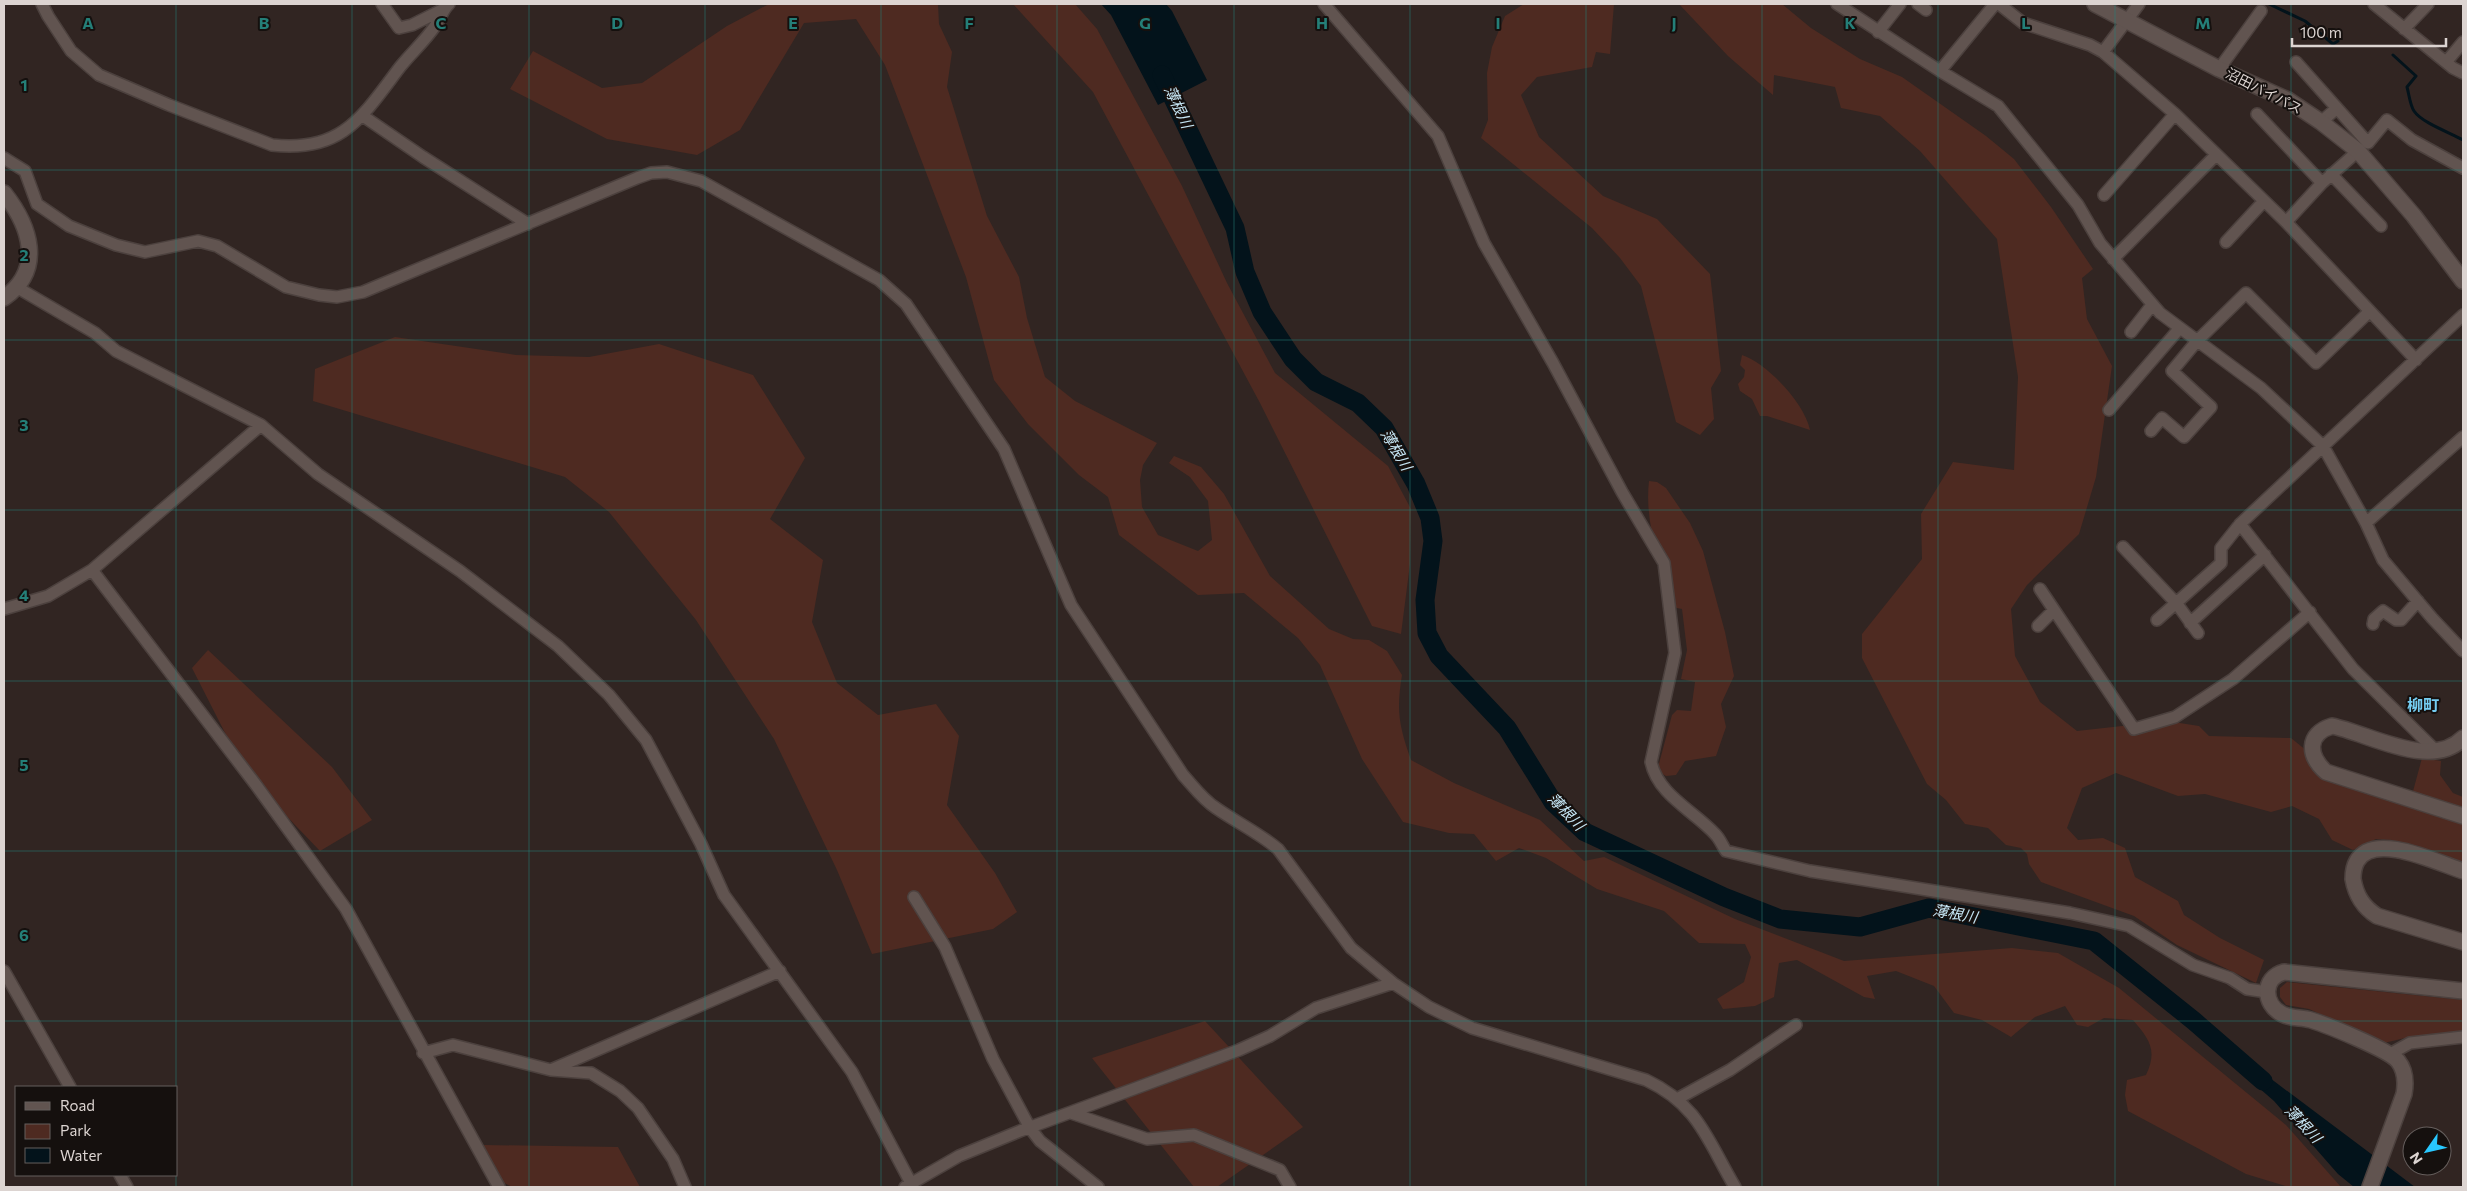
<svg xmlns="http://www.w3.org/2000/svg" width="2467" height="1191" font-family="Commissioner,'Noto Sans JP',sans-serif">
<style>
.green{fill:#4e2a21}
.water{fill:#03131b}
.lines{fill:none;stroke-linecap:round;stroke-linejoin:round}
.stream{stroke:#03131b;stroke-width:3}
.river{stroke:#03131b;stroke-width:19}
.street-casing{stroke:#4c413e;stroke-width:14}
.secondary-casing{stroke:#4c413e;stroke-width:18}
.street{stroke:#615450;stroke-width:11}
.secondary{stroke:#615450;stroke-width:15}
.grid{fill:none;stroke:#247f78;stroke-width:1;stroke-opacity:0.55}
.labels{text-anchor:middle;stroke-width:4;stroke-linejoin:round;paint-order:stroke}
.street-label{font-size:14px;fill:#dcd4d1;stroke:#15100e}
.water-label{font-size:15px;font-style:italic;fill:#c6e6f5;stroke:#15100e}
.quarter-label{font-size:16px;font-weight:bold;fill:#75cdf2;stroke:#15100e}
.grid-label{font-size:16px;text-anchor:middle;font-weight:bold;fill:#247f78;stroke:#15100e;stroke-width:4;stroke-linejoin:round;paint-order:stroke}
</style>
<rect width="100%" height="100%" fill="#312522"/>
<path class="green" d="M769 4H938L939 24 952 52 947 87 987 216 1019 277 1027 318 1045 377 1075 401 1157 443 1143 465 1140 480 1142 507 1158 535 1198 551 1212 540 1208 501 1190 477 1169 463 1174 456 1201 467 1224 494 1270 576 1329 629 1353 639 1369 640 1387 651 1402 675C1396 711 1399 726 1411 760L1454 783 1540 820 1584 861 1604 857 1735 919 1844 961 2012 948 2058 953 2119 988 2286 1125 2341 1187H2289L2246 1174 2128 1111 2125 1095 2127 1080 2146 1075C2158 1050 2149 1039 2133 1020L2104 1018 2088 1027 2077 1025 2065 1006 2035 1017 2011 1037 1982 1020 1954 1013 1934 986 1896 971 1867 976 1875 999 1864 997 1797 960 1779 963 1774 997 1755 1006 1723 1009 1717 999 1744 982 1751 957 1745 944 1699 943 1664 911 1597 889 1546 858 1519 848 1496 861 1474 834 1449 833 1403 822 1362 759 1320 665 1298 638 1244 593 1198 595 1119 535 1108 497 1079 475 1028 424 994 380 966 277 885 65 856 19 804 23 740 130 697 155 607 139 510 89 533 51 602 88 642 83 727 26Z
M1013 4H1075L1097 29 1182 186 1227 283 1275 373 1388 466 1411 509 1410 564 1401 634 1372 626 1260 403 1093 92Z
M1524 4H1614L1610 54 1596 52 1592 67 1537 77 1521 95 1539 137 1603 196 1657 219 1710 274 1721 371 1711 388 1714 419 1700 435 1676 422 1641 286 1620 258 1592 228 1481 138 1488 120 1487 73 1492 47 1505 16Z
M1679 4H1782L1811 28 1860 59 1902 77 1986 136 2014 159 2051 207 2093 269 2082 278 2087 319 2112 366 2096 477 2079 534 2027 585 2011 609 2015 656 2040 702 2077 731 2167 721 2199 726 2209 736 2291 738 2307 751 2310 760 2463 821V864L2392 840 2376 839 2353 850 2332 840 2319 819 2292 806 2271 812 2205 794 2178 796 2116 773 2082 788 2067 828 2078 840 2103 838 2125 848 2135 877 2178 901 2184 915 2220 938 2264 960 2256 983 2177 945 2134 916 2041 882 2029 864 2027 854 2021 848 2006 845 1988 828 1965 824 1946 800 1927 784 1862 658V634L1922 559 1921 514 1953 462 2014 470 2018 377 1997 239 1920 151 1880 116 1841 108 1835 87 1774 75 1773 95 1728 56Z
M395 337 516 355 589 357 659 344 753 375 805 458 770 519 823 560 812 622 837 683 878 715 936 704 959 736 947 805 995 873 1017 912 993 929 872 954 837 870 774 739 696 620 609 512 565 477 313 401 315 369Z
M1742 355C1767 363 1805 404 1810 430L1767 416H1760L1752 399 1740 391 1738 384 1744 377 1745 370 1740 365Z
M1649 481 1657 482 1666 488 1690 523 1703 551 1725 632 1734 676 1721 704 1726 727 1716 756 1685 761 1676 775 1666 776 1657 771 1672 715 1677 710 1691 711 1695 682 1681 679 1687 650 1682 609 1672 607C1661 566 1644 524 1649 481Z
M208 650 332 767 372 820 320 851 246 774 192 668Z
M2422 758 2441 761 2440 775 2453 793 2463 797V812L2412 795Z
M2287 982 2463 1000V1032L2405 1038 2384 1043 2309 1009 2286 1005 2280 997V988Z
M1205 1021 1303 1127 1217 1187H1194L1092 1058Z
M484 1145 618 1147 640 1187H512L486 1173Z"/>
<path class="water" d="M1101 4H1166L1172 11 1207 80 1158 105 1111 15Z
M2252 1064C2306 1106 2361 1146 2415 1187H2354L2338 1174 2274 1101 2236 1068Z"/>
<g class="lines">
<path class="stream" d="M2269 4 2305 21 2333 44 2338 41
M2393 55 2416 76 2407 87C2409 94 2410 105 2414 111 2422 123 2451 133 2463 140"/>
<path class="river" d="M1162 75 1235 228 1245 272 1262 312 1293 359 1316 382 1358 403 1384 428 1416 484 1430 518 1433 541 1425 600 1427 633 1439 656 1507 728 1553 802 1585 832 1724 897 1780 919 1860 927 1929 908 2094 941 2194 1021 2263 1081"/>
<defs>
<path id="street" d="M42 4 48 16 71 51 99 75 169 105 272 145C342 153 362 117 400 67 411 53 425 41 435 26 441 19 442 10 449 4
M382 4 399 28 412 25 444 9
M1324 4 1438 136 1484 243 1553 363 1622 492 1664 563 1675 653 1651 762C1658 795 1694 811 1715 834 1720 839 1722 845 1726 851L1810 871 2070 913 2129 926 2193 965 2230 978 2247 989 2267 992
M1837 4 1940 71 1998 106 2078 205 2100 243 2160 313 2261 388 2323 446 2366 523 2383 560 2432 618 2463 651
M1918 4 1926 10
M1999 4 2023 23 2090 45 2103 52 2175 114 2286 222 2416 360
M2374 4 2453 68 2463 73
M2404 29 2428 4
M1878 32 1900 4
M2103 52 2139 4
M2447 61 2463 42
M2296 62 2368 143 2387 120 2412 140 2463 168
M2219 69 2261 11
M1940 71 1995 4
M2257 114 2322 183
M363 116 423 157 528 224
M2321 122 2337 108
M4 158 25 171 37 204 69 226 116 245 145 252 198 241 217 246 286 287 319 295 337 297 363 292 637 178 651 173 667 172 701 181 879 280 906 304 1004 449 1071 605 1183 775C1193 786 1203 800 1216 808 1236 822 1259 833 1278 849L1351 948 1393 983 1429 1007 1472 1028 1646 1080C1699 1105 1707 1140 1735 1187
M2331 174 2381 226
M2104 195 2175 114
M2286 222 2322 183 2358 151
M2226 242 2264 201
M2113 259 2216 155
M18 288 95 333 116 351 261 425 318 474 460 571 558 646 609 695 646 740 701 844 724 895 852 1072 913 1187
M2131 332 2152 305
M2109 410 2179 329
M2151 431 2162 418 2184 437 2211 407 2172 371 2197 341 2246 293 2316 363 2369 312
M2366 523 2463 437
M2240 524 2353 669 2435 750
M2123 547 2177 604 2198 633
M92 570 256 785 346 909 499 1187
M2040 589 2134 729 2175 717 2233 679 2310 612
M4 609 48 596 92 570 261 425
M2157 620 2221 563V548L2240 524 2463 315
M2190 623 2265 555
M2373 624 2374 619 2383 611 2396 620H2401L2418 601
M2038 626 2054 610
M914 897 945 947 993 1059 1030 1128 1040 1141 1098 1187
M4 971 70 1087
M423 1053 453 1045 551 1070 591 1073 620 1091 638 1108 673 1159 685 1187
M2390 1054 2410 1043 2463 1037
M553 1069 780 971
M1677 1099 1730 1070 1796 1025
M1071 1113 1147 1139 1194 1135 1280 1170 1290 1187
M120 1175 127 1187
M905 1187 959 1156 1020 1131 1239 1050 1270 1036 1316 1008 1393 983"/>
<path id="secondary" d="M2095 4 2219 69 2288 100 2321 122 2358 151 2414 216 2463 281
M4 193C30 226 45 269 4 298
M2463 738C2431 771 2368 733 2332 726 2306 734 2308 756 2326 772L2463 816
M2463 871C2438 863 2374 831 2357 861 2354 866 2353 873 2353 879 2356 896 2363 907 2377 916L2463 942
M2370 1187 2404 1094C2406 1083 2405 1070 2398 1061 2389 1050 2327 1025 2311 1020 2301 1017 2292 1019 2282 1014 2263 1004 2262 978 2284 972L2463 991"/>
</defs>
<use href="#street" class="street-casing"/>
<use href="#secondary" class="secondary-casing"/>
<use href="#street" class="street"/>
<use href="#secondary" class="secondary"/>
</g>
<path class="grid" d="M176 4V1087M352 4V1187M529 4V1187M705 4V1187M881 4V1187M1057 4V1187M1234 4V1187M1410 4V1187M1586 4V1187M1762 4V1187M1938 4V1187M2115 4V1187M2291 4V1187M4 170H2463M4 340H2463M4 510H2463M4 681H2463M4 851H2463M4 1021H2463M176 1175V1187"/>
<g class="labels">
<g class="street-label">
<text transform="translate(2264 91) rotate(27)" y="5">沼田バイパス</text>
</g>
<g class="water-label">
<text transform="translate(1178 107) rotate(65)" y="5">薄根川</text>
<text transform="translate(1396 450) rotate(59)" y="5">薄根川</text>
<text transform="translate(1566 812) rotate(46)" y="5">薄根川</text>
<text transform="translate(1955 914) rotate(10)" y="5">薄根川</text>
<text transform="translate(2303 1124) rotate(47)" y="5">薄根川</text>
</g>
<g class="quarter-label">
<text x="2423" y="711">柳町</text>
</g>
</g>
<g class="grid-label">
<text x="88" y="29">A</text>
<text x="264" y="29">B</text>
<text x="441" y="29">C</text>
<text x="617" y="29">D</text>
<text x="793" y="29">E</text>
<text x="969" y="29">F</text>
<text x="1145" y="29">G</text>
<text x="1322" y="29">H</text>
<text x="1498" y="29">I</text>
<text x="1674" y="29">J</text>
<text x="1850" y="29">K</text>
<text x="2026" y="29">L</text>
<text x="2203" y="29">M</text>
<text x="24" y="91">1</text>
<text x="24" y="261">2</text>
<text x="24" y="431">3</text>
<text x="24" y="601">4</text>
<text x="24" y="771">5</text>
<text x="24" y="941">6</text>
</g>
<rect width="2467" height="1191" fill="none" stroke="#dcd4d1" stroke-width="10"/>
<rect x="15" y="1086" width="162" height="90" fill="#15100e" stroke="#655e5c"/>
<rect x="25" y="1102" width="25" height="8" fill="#615450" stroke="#655e5c"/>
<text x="60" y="1111" font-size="15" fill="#dcd4d1">Road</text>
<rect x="25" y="1124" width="25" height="15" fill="#4e2a21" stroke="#655e5c"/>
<text x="60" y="1136" font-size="15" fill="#dcd4d1">Park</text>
<rect x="25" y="1148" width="25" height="15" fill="#03131b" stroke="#655e5c"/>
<text x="60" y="1161" font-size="15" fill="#dcd4d1">Water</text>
<g transform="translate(2427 1151) rotate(236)"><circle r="24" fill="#15100e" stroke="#655e5c"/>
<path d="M0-4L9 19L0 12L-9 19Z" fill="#28c8ff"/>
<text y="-8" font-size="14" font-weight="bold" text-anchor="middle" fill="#dcd4d1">N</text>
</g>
<path d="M2292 38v8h154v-8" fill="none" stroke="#dcd4d1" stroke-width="2.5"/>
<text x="2300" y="38" font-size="15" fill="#dcd4d1" stroke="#15100e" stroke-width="4" paint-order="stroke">100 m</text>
</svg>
